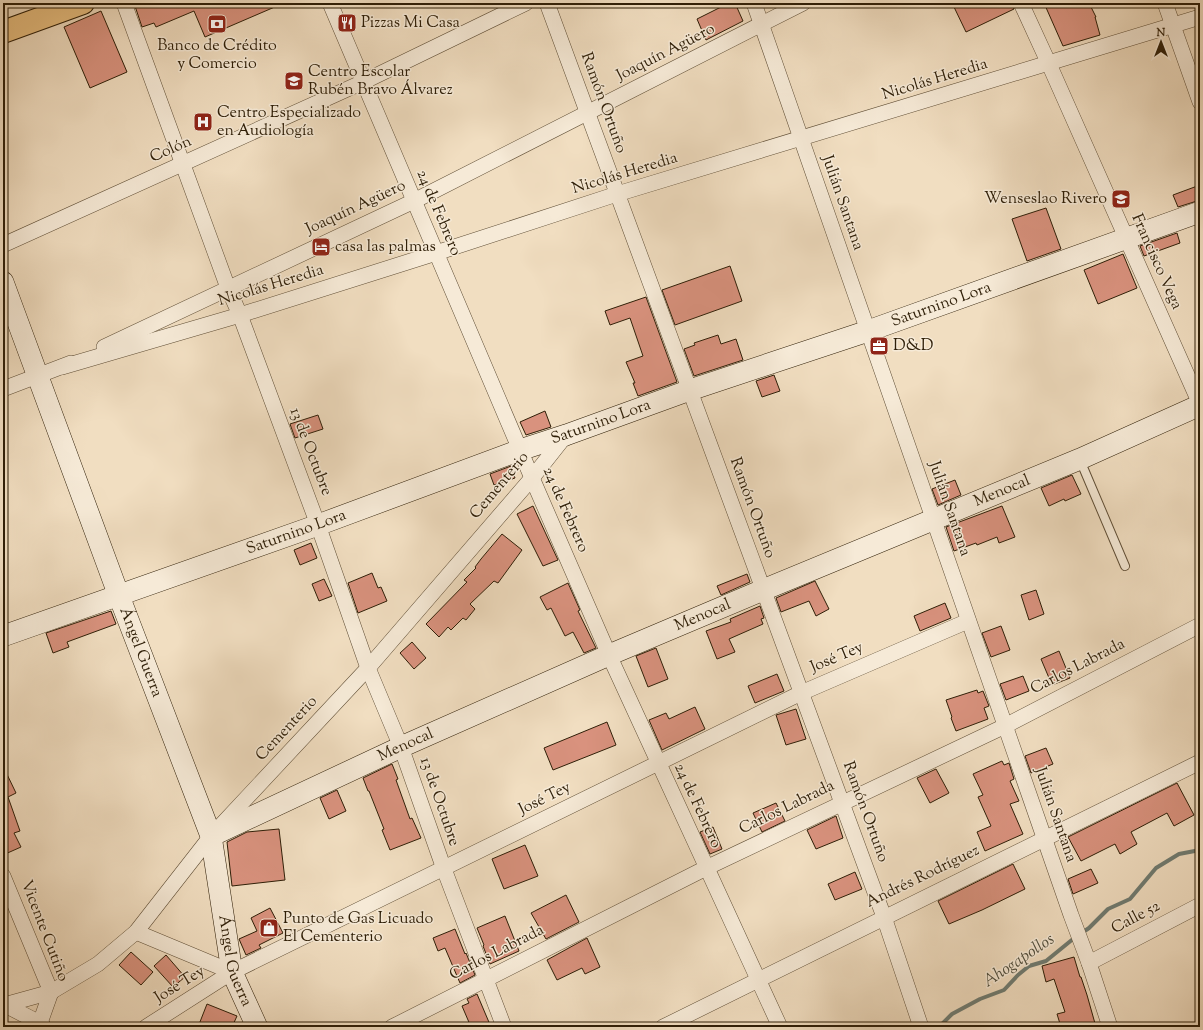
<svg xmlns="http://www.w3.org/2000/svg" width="1203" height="1030" viewBox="0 0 1203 1030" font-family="'Sorts Mill Goudy',serif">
<rect width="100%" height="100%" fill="#f1dec1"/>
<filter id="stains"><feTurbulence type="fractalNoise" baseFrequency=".005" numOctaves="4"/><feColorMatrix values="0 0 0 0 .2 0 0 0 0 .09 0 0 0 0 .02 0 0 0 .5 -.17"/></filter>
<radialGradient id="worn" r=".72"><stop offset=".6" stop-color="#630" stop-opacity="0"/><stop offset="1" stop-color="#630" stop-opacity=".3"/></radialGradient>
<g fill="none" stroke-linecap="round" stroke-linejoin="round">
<path stroke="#707c72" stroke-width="4" d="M939,1027L952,1014L980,999L1004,990L1018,975L1029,966L1046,961L1073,939L1089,928L1108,909L1130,899L1156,868L1179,854L1200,850"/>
</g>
<g fill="#d9927e" stroke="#2e1e07">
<path d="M146,3H284L205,37L194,11L156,27L154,23L142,27L135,6Z"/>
<path d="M729,3H735L743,21L706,40L697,19Z"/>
<path d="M963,3H1012L1014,9L966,32L954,7Z"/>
<path d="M1044,3H1089L1096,17H1095L1100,35L1063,46Z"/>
<path d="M101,11L127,72L90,88L64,27Z"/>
<path d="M1200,185V200L1178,207L1173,195Z"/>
<path d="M1046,208L1061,249L1027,261L1012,219Z"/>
<path d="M1177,233L1180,243L1144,256L1140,246Z"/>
<path d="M1123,254L1137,288L1098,304L1084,270Z"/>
<path d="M730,266L742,301L675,325L662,290Z"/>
<path d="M646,297L677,382L638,396L633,383H635L626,362L643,356L630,318L610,325L605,311Z"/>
<path d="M718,335L721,344L736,339L743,360L694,376L684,349L695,345L694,343Z"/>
<path d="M774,375L780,391L762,397L756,381Z"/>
<path d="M545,411L551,427L526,435L520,422Z"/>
<path d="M318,415L323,429L295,438L290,424Z"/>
<path d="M511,466L515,478L494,485L490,474Z"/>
<path d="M1072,475L1081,494L1065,501L1064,499L1049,506L1041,488Z"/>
<path d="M955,480L961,495L938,505L932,489Z"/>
<path d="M533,506L558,560L543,566L517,514Z"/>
<path d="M1002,506L1015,537L999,543L997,537L977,545L976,543L954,551L946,527Z"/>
<path d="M502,534L522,550L498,583L494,581L470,604L475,609L466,620L463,618L451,630L448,627L439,637L426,624L467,582L464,580L476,568L475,567L481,559Z"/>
<path d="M311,543L317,558L300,565L294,550Z"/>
<path d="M372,573L378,588L381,587L387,601L358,613L348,583Z"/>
<path d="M747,574L750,582L721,595L717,586Z"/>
<path d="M324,579L332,596L319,601L312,584Z"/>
<path d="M815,581L829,609L816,616L809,601L781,612L776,598Z"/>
<path d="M568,583L580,610L578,611L596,648L584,653L573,632L565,636L551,608L547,610L540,597Z"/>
<path d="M1036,590L1044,614L1029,620L1021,595Z"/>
<path d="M945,603L951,618L920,631L914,616Z"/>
<path d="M760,606L764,618L761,619L763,624L729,639L735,652L717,659L706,631L731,622L730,619Z"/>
<path d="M111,611L116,624L67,642L69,647L53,653L46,633Z"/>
<path d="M1001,626L1010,650L991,657L982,633Z"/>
<path d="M412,642L426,658L414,669L400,653Z"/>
<path d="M656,648L668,679L648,687L636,656Z"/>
<path d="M1059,651L1070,678L1052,685L1041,659Z"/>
<path d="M777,674L784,691L755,703L748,686Z"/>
<path d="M1023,676L1029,691L1006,700L1000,684Z"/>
<path d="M977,690L978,693L983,691L989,706L984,708L988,719L956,731L951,718L952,717L946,700Z"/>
<path d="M695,707L705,729L662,750L649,720L666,713L669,719Z"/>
<path d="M796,709L806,739L786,745L776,715Z"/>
<path d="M607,722L616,745L553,770L544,748Z"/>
<path d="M1046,748L1053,764L1031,773L1025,756Z"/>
<path d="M1002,761L1004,765L1009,763L1014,779L1010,781L1019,801L1010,804L1023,834L985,851L977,832L991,826L978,797L983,795L973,774Z"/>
<path d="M392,764L398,779L396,780L410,819L412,818L421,838L390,850L382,830L384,829L369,791H368L363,778Z"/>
<path d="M3,766L16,793L8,797L20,831L14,833L21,847L3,855Z"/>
<path d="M936,769L949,793L930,803L917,778Z"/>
<path d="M1177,783L1194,815L1174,826L1167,813L1131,832L1137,844L1120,854L1115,844L1081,861L1068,837Z"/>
<path d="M337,790L346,811L329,819L320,798Z"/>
<path d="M776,803L785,821L762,832L753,813Z"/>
<path d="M836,816L843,838L816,849L807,830Z"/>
<path d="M713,827L722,849L710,854L700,832Z"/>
<path d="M279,829L285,880L232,886L227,842L247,832Z"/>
<path d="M525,845L538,876L504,889L492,859Z"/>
<path d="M1013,864L1025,889L982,910L949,924L938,901Z"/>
<path d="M1091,869L1098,883L1073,894L1068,879Z"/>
<path d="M855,872L862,889L835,900L828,884Z"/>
<path d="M566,895L579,922L546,939L531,913Z"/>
<path d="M270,908L283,933L259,945L261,948L246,955L239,939L257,931L251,918Z"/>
<path d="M505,916L519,951L490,964L483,946L484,945L477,928Z"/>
<path d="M455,929L465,954L466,953L475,975L460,983L445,948L438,951L433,938Z"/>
<path d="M587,938L600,967L585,974L582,968L557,980L547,960Z"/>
<path d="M131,952L153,972L141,985L119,965Z"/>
<path d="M166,955L185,977L173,987L154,966Z"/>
<path d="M1074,957L1080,977H1081L1087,995L1096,1027H1061L1057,1014L1065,1012L1054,979L1046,982L1042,966Z"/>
<path d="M477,994L491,1027H471L462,1006L469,1003L467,999Z"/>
<path d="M207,1004L237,1016L232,1027H198Z"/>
</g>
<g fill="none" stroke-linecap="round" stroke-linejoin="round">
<g stroke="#5f4e36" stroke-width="10">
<path id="lane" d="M1080,460L1125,566"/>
</g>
<g stroke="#5f4e36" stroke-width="16">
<g id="street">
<path d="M124,3L228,288L240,315L318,525L368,668L401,747L444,869L504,1027"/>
<path d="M330,3L532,478L609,655L780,1027"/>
<path d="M547,3L884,917L921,1027"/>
<path d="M754,3L1071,915L1089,963L1110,1027"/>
<path d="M1021,3L1049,64L1200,404"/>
<path d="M1165,3L1200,102"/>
<path d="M3,245L363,82L526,3"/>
<path d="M104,347L414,201L803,3"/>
<path d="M62,367L240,315L436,253L617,194L1200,17"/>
<path d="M3,389L71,363"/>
<path d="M3,876L51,992L40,1023"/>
<path d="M136,932L232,972"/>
<path d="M1089,963L1200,905"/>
<path d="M3,1004L40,1023L44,1027"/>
<path d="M4,1005L51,992L98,964L136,932L211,836L368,668L532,478L566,435"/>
<path d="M146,1027L232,972L801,693L968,621"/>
<path d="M392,1027L706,868L1005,726L1200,625"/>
<path d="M663,1027L1200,762"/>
</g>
</g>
<g stroke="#2e1e07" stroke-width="22">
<g id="secondary">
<path id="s1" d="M3,282L119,596L211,836L232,972L257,1027"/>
<path id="s2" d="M3,636L318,525L520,450L566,435L690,390L868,331L1200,212"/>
<path id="s3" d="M211,836L401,747L609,655L763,590L1080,459L1200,405"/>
</g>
</g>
<g stroke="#2e1e07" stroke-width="24">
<path id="primary" d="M3,32L83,3"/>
</g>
<use href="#lane" stroke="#f6ead7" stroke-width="8"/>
<use href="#street" stroke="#f6ead7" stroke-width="15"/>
<use href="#secondary" stroke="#f6ead7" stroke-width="21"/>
<use href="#primary" stroke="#e8bf80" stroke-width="22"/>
</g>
<defs>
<g id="restaurant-square" transform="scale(1)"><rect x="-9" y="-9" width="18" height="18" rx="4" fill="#8f2418" stroke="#f6ead7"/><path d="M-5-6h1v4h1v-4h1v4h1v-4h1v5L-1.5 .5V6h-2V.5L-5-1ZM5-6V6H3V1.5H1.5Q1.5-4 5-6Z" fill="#fff"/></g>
<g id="bank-square" transform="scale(1)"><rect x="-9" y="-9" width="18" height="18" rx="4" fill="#8f2418" stroke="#f6ead7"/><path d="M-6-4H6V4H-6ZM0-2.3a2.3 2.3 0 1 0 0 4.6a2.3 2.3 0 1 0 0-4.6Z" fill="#fff"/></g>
<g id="school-square" transform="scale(1)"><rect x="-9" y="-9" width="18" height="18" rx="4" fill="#8f2418" stroke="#f6ead7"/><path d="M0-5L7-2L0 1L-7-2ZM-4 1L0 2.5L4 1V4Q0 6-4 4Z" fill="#fff"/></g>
<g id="hospital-square" transform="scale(1)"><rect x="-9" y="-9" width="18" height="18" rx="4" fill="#8f2418" stroke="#f6ead7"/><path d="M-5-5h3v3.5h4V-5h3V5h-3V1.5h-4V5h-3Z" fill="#fff"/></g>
<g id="hotel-square" transform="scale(1)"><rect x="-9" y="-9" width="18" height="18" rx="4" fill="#8f2418" stroke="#f6ead7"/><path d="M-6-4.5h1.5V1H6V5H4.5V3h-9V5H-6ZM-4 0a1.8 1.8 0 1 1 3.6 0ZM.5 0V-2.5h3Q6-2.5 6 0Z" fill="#fff"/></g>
<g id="office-square" transform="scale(1)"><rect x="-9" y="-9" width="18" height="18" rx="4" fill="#8f2418" stroke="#f6ead7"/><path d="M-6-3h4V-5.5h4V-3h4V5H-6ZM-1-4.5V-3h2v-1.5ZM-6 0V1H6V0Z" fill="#fff"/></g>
<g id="shop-square" transform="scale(1)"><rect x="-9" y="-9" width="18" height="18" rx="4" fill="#8f2418" stroke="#f6ead7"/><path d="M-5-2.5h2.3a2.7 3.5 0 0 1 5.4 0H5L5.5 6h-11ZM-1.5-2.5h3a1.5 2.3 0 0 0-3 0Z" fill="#fff"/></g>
</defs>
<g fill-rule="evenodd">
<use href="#restaurant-square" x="347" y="23"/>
<use href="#bank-square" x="217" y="24"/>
<use href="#school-square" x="294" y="81"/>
<use href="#hospital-square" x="203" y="122"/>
<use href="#school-square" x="1121" y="199"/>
<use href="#hotel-square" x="321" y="247"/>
<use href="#office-square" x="879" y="346"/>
<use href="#shop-square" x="269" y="928"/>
</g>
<g text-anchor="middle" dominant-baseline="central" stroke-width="3" stroke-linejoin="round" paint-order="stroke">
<g font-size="16" fill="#2e1e07" stroke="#f6ead7" text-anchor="start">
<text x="361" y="23">Pizzas Mi Casa</text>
<text x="217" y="46" text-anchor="middle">Banco de Crédito<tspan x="217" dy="18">y Comercio</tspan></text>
<text x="308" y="72">Centro Escolar<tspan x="308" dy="18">Rubén Bravo Álvarez</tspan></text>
<text x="217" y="113">Centro Especializado<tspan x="217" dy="18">en Audiología</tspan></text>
<text x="1107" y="199" text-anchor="end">Wenseslao Rivero</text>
<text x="335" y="247">casa las palmas</text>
<text x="893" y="346">D&amp;D</text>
<text x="283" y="919">Punto de Gas Licuado<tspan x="283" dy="18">El Cementerio</tspan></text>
</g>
<g font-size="16" fill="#2e1e07" stroke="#f6ead7">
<text transform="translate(666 53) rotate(-27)">Joaquín Agüero</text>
<text transform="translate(935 80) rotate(-17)">Nicolás Heredia</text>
<text transform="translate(603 103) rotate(70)">Ramón Ortuño</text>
<text transform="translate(171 150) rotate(-24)">Colón</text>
<text transform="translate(625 174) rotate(-17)">Nicolás Heredia</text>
<text transform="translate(842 203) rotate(71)">Julián Santana</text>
<text transform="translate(356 208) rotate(-25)">Joaquín Agüero</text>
<text transform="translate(438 213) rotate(67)">24 de Febrero</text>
<text transform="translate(1156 262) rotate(66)">Francisco Vega</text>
<text transform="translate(271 286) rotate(-17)">Nicolás Heredia</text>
<text stroke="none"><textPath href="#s2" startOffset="995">Saturnino Lora</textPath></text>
<text stroke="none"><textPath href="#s2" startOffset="635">Saturnino Lora</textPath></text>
<text transform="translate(310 452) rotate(69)">13 de Octubre</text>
<text transform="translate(500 486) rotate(-50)">Cementerio</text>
<text stroke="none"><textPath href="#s3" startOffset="863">Menocal</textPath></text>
<text transform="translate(752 508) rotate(70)">Ramón Ortuño</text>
<text transform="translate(949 509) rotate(71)">Julián Santana</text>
<text transform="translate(565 510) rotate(66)">24 de Febrero</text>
<text stroke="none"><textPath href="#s2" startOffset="311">Saturnino Lora</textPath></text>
<text stroke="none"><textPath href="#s3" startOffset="539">Menocal</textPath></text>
<text stroke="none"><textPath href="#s1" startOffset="395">Ángel Guerra</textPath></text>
<text transform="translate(837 658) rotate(-23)">José Tey</text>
<text transform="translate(1078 667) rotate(-27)">Carlos Labrada</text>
<text transform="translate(287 729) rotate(-47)">Cementerio</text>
<text stroke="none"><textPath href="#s3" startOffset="215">Menocal</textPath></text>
<text transform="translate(545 799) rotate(-26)">José Tey</text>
<text transform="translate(439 802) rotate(71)">13 de Octubre</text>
<text transform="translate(697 806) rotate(65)">24 de Febrero</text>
<text transform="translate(787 808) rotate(-26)">Carlos Labrada</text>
<text transform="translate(865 812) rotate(70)">Ramón Ortuño</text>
<text transform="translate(1055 815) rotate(71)">Julián Santana</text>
<text transform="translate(923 877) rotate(-26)">Andrés Rodríguez</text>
<text transform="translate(1136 918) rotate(-28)">Calle 52</text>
<text transform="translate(44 931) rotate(69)">Vicente Cutiño</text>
<text transform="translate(497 953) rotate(-27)">Carlos Labrada</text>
<text stroke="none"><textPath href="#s1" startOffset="719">Ángel Guerra</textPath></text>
<text transform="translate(180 985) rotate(-32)">José Tey</text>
</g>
<g font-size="17" font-style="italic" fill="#4f4d3c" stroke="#f6ead7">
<text transform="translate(1019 961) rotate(-34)">Ahogapollos</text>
</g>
</g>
<rect width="1203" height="1030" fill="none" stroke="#f1dec1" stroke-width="16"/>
<rect x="4" y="4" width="1195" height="1022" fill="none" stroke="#2e1e07" stroke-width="2"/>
<rect x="8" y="8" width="1187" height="1014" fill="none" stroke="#2e1e07"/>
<g transform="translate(1161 42)" stroke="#f6ead7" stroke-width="3" paint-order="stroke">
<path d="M0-3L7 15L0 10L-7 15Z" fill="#2e1e07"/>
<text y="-6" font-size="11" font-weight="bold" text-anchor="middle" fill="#2e1e07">N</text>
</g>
<rect width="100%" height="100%" filter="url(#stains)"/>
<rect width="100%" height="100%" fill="url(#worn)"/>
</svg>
